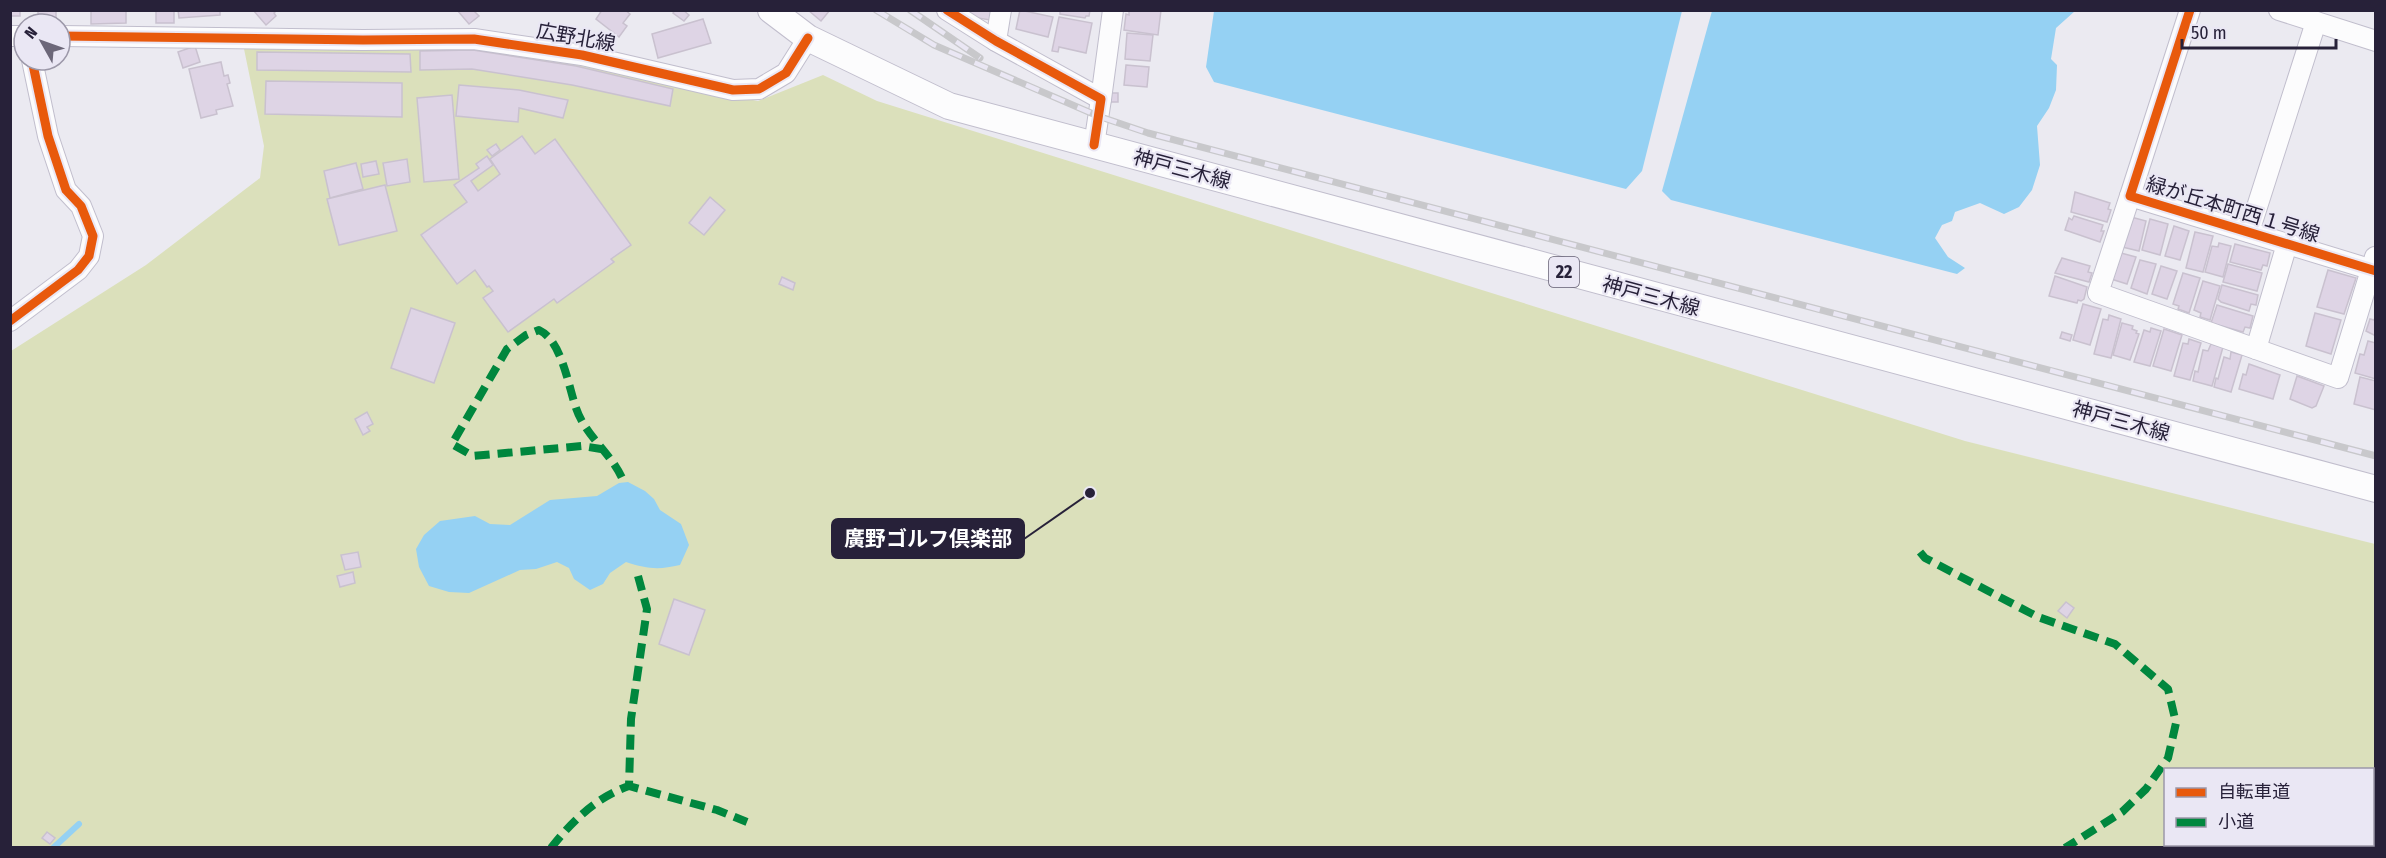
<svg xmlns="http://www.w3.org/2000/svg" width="2386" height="858" viewBox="0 0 2386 858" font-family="'Fira Sans Condensed','Noto Sans JP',sans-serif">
<rect width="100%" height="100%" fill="#ebeaf1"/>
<path fill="#dbe0bb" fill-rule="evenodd" d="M243,44L481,46L758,101L823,75L877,101L1965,441L2375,544V847L11,848V351L146,265L260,178L264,146ZM2166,770H2372V844H2166Z"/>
<g fill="#95d1f3">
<path d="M1214,11V10L1682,11L1642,171L1626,189L1214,82L1206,67Z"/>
<path d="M1712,11H2075L2056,28L2051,59L2057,65L2056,90L2049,108L2037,126L2040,165L2032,190L2019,207L2004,214L1980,203L1955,212L1952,221L1942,225L1935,238L1948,257L1965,268L1957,274L1671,200L1662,191Z"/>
<path d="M628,482L645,491L654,499L660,510L681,524L689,545L680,565C659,570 647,569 626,562L610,573L603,584L590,590L574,579L569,568L557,562L536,569L520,570L469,593L449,592L429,586L419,567L416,549L424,535L440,521L475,516L490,524L510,525L550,500L597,496L619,483Z"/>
</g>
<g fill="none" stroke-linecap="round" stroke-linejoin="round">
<path stroke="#95d1f3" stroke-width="6" d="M53,848L79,824"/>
</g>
<g fill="#ded4e5" stroke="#c9c1cf" stroke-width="1.5">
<rect x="10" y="10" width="10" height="6"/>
<path d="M38,10H56V23L38,22Z"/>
<path d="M91,10H126V23L91,24Z"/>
<rect x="156" y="10" width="18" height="13"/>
<path d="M178,10H220V15L179,18Z"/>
<path d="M253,10H277L274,13L276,16L266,25Z"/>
<path d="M457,10H477L475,12L479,16L469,24Z"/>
<path d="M602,10H625L630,14L623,23L627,26L619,37L596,19Z"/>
<path d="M675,10H683L689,15L684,21L673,13Z"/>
<path d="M808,10H830L821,21Z"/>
<path d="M967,10H991L990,20L966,16Z"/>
<path d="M1020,10L1053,17L1048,37L1016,29Z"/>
<path d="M1060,10H1090L1089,16H1086L1085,18L1060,14Z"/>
<path d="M1129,10H1161L1158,35L1124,30L1126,14L1129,15Z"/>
<path d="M1059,17L1092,23L1086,53L1059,47L1058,52L1052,51Z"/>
<path d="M703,19L711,43L658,58L652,34Z"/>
<path d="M1127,33L1153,35L1150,61L1125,59Z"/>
<path d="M195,46L200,62L183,68L178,52Z"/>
<path d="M473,50L576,66L673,89L670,106L572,85L472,69L420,70V51Z"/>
<path d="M257,52L410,54L411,72L257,70Z"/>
<path d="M221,62L224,76L228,75L230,83L227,84L233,106L216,110L217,114L201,118L189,69Z"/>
<path d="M1126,65L1149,67L1147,87L1124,85Z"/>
<path d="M266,81L402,83V117L265,114Z"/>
<path d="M459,85L519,90L568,100L563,118L519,108L518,122L456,116Z"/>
<rect x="1111" y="93" width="7" height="9"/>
<path d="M452,95L459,179L424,182L417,98Z"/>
<path d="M522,136L535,154L555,139L631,245L611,259L614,262L557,303L554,299L508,332L483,298L493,291L489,286L487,287L475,270L457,284L421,235L467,202L454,185L479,168L476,164L487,156L493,165L471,181L478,191L500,174L490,159Z"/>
<path d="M496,144L500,150L492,156L487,150Z"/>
<path d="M407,159L410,182L387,186L383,163Z"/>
<path d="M376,161L379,174L363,177L361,164Z"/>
<path d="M356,163L363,189L330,198L324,171Z"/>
<path d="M385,185L397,231L339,245L327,199Z"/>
<path d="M2075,192L2110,203L2108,209L2111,210L2107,222L2071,212Z"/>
<path d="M710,197L725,210L704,235L689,223Z"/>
<path d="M2074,216L2103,225L2101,231H2104L2100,242L2065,230L2069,218L2072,220Z"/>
<path d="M2131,217L2146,221L2139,251L2122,247Z"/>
<path d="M2150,219L2168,224L2160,255L2142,250Z"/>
<path d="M2174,226L2189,231L2180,260L2165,256Z"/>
<path d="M2195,232L2213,236L2203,272L2186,268Z"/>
<path d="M2219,243L2231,246L2223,277L2205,272L2212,246L2218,247Z"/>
<path d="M2235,244L2270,253L2267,266L2263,265L2261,270L2230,262Z"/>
<path d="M2121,253L2136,257L2127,284L2111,279Z"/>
<path d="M2062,258L2090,266L2088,272L2092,273L2089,282L2055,273Z"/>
<path d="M2140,260L2156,264L2147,294L2131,288Z"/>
<path d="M2228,264L2262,273L2257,291L2223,282Z"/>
<path d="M2161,266L2177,271L2167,299L2152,294Z"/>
<path d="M2328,270L2356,278L2344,314L2317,307Z"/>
<path d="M2183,273L2200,278L2189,313L2178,309L2179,306L2173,304Z"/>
<path d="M2055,276L2087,287L2084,299L2081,301L2078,300L2077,303L2049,296Z"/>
<path d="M782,277L795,283L793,290L779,284Z"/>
<path d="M2203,281L2220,286L2210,320L2200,317L2201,313L2194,310Z"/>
<path d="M2222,285L2258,295L2256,305L2251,304L2249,311L2221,302L2218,299Z"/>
<path d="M2083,304L2101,309L2090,345L2073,340Z"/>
<path d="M2217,305L2253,316L2250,328L2245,327L2243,332L2211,323Z"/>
<path d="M411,308L455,323L434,383L391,368Z"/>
<path d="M2315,313L2341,320L2331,354L2306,346Z"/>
<path d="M2109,315L2121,319L2111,358L2094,354L2103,319L2108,320Z"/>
<path d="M2376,315V336L2366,331L2370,319L2374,320Z"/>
<path d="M2122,323L2133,326L2132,329L2137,331L2136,333L2139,334L2130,360L2113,355Z"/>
<path d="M2151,328L2161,331L2150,366L2134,362L2144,330L2150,332Z"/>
<path d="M2164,329L2182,335L2171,371L2153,366Z"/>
<path d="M2062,332L2072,335L2070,341L2060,338Z"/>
<path d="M2189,339L2201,343L2190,380L2174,376L2183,343L2188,344Z"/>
<path d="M2368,341L2376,343V379L2355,373L2360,354L2364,355Z"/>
<path d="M2211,344L2223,347L2212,386L2193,381L2195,371L2198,372L2203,350L2208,351Z"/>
<path d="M2231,352L2242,355L2231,392L2214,387L2216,378L2218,379L2224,357L2230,359Z"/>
<path d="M2249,364L2280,375L2273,399L2239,389L2243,374L2246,375Z"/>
<path d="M2297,376L2324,386L2316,406L2312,408L2290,399Z"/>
<path d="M2360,377L2376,381V410L2354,404Z"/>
<path d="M367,412L373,424L367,427L370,431L363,435L355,419Z"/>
<path d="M358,552L361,567L345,570L341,555Z"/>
<path d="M353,572L355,583L340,587L337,576Z"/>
<path d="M674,599L705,610L689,655L659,644Z"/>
<path d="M2066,602L2074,608L2067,618L2058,611Z"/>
<path d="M47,832L55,838L50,844L42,838Z"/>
</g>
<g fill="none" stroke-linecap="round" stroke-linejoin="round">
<g stroke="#c1becd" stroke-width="22">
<g id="minor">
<path d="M947,10L996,41L1101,99L1094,145"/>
<path d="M2190,10L2130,196L2376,271"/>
<path d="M2279,10L2376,41"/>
<path d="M10,36H24"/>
<path d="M60,36L363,40L474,39L582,55L733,90L759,89L786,73L808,38"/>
<path d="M996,41L1001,10"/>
<path d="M1101,99L1113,10"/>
<path d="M2130,196L2098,293L2256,349"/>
<path d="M2249,232L2316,22"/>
<path d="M2287,244L2256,349L2338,378L2375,257"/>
<path d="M10,321L78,270L89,256L93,236L81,206L66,190L48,136L32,60"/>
</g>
</g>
<g stroke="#c1becd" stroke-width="28">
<path id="major" d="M771,10L808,38L949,106L2376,489"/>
</g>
<use href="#minor" stroke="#fcfcfd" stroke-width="20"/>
<use href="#major" stroke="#fcfcfd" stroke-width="26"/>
<g stroke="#c8c8cb" stroke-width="7">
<g id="rail">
<path d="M876,10L934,45L1098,116L1148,133L2376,456"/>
<path d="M910,10L980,58"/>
</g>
</g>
<use href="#rail" stroke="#eae7f4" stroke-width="4.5" stroke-dasharray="14" stroke-linecap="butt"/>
<g stroke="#00873e" stroke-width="8" stroke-dasharray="15 8" stroke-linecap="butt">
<path d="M604,449H601L582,446L473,456L452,444L507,349L526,335L539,330C562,341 568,385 576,408C585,435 610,452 622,478"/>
<path d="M1920,552L1925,558L2038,617L2115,644L2168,689L2176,723L2168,758L2146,789L2122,812L2065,848"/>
<path d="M638,576L647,609L631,719L629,786L717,810L747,822"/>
<path d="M551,848C572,821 597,797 629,786"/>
</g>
<g stroke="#eae7f4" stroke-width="13">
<g id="cycleway">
<path d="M947,10L996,41L1101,99L1094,145"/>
<path d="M2190,10L2130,196L2376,271"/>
<path d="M60,36L363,40L474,39L582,55L733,90L759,89L786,73L808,38"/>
<path d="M10,321L78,270L89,256L93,236L81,206L66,190L48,136L32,60"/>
</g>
</g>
<use href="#cycleway" stroke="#e8590c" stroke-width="9"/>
</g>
<g text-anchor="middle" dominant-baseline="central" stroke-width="4.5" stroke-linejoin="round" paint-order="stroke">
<rect fill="#eae7f4" stroke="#625c71" stroke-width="1.5" x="1549" y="257" width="30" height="30" rx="4.5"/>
<g font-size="18" font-weight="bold" fill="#272139">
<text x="1564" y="272">22</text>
</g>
<g font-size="20" fill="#272139" stroke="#eae7f4">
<text transform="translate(576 37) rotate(10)">広野北線</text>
<text transform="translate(1182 169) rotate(15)">神戸三木線</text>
<text transform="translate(2233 209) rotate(17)">緑が丘本町西１号線</text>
<text transform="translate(1651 296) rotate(15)">神戸三木線</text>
<text transform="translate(2121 421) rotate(15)">神戸三木線</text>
</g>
</g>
<path fill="none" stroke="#272139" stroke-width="2" d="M1090 493L1024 539"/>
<circle fill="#272139" stroke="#eae7f4" stroke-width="2" cx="1090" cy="493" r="6"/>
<rect fill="#272139" stroke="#272139" stroke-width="2" x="832" y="519" width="192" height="39" rx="6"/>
<g font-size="21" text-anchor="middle" font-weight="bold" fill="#fff">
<text x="928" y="546">廣野ゴルフ倶楽部</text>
</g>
<rect width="2386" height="858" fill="none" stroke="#272139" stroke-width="24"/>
<rect x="2164" y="768" width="210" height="78" fill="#eae7f4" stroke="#9c98a9" stroke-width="1.5"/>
<rect x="2176" y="788" width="30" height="9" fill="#e8590c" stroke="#9c98a9" stroke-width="1.5"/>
<text x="2218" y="798" font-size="18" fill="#272139">自転車道</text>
<rect x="2176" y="818" width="30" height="9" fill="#00873e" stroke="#9c98a9" stroke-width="1.5"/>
<text x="2218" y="828" font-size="18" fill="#272139">小道</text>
<g transform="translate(42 42) rotate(310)"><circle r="28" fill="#eae7f4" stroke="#9c98a9" stroke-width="1.5"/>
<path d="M0-4.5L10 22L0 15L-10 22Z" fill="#6c6779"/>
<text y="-9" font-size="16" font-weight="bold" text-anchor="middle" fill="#272139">N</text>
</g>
<path d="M2182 39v9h154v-9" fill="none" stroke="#272139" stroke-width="3"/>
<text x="2191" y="39" font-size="18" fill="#272139" stroke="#eae7f4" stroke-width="4.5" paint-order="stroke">50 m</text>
</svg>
